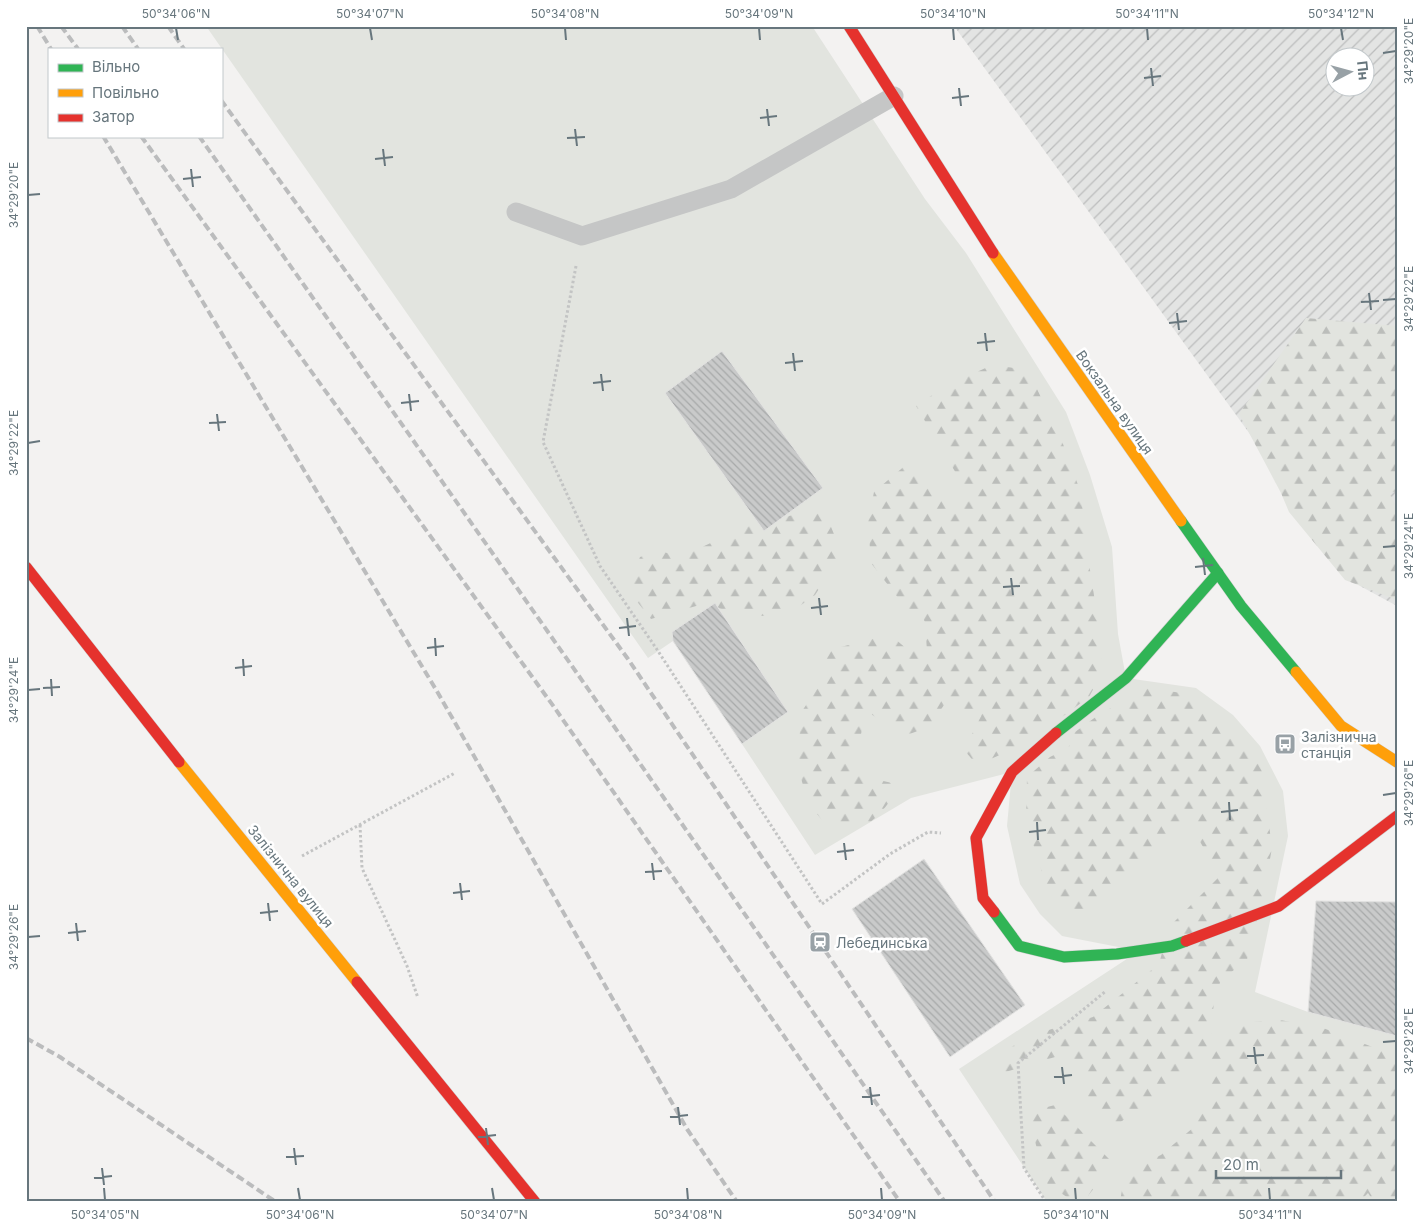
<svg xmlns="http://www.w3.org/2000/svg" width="1423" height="1228" viewBox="0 0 1423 1228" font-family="Inter,sans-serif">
<defs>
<pattern id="industrial-furrows" width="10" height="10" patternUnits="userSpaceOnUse" patternTransform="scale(1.25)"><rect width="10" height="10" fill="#e3e4e3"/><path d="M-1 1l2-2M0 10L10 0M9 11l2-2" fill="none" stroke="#bcbdbd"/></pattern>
<pattern id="forest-firs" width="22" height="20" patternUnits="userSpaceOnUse" patternTransform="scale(1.25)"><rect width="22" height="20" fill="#e2e4df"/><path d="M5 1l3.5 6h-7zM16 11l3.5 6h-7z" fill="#bbbdba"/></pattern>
<pattern id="building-back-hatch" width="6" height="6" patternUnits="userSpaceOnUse" patternTransform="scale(1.25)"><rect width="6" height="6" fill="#c9caca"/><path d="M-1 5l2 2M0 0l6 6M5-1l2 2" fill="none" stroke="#a7a9a9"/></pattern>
</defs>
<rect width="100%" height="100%" fill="#f3f2f1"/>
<path fill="url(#industrial-furrows)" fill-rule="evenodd" d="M954,26H1397V606L1360,586ZM1336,58H1366V88H1336Z"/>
<path fill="#e2e4df" d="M206,26H812L925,199L966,253L1066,412L1090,475L1112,547L1118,634L1126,678L1196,688L1233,715L1260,746L1283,791L1288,836L1255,992L1308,1012L1397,1036V1202H1047L959,1069L1139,951L1062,936L1040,914L1020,884L1007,826L1012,772L911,798L815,855L742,744L788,712L716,604L673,641L648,658Z"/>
<g fill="url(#forest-firs)">
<path d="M1306,318L1397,326V491L1390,493L1397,509V600L1345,580L1289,512L1281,493L1239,414Z"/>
<path d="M992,365L1028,370L1063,444L1081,493L1087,551L1102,646L1101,675L1089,697L1027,743L977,765L964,750L981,716L944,705L929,727L901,737L866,710L860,739L846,764L861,776L901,785C895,795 880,816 870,822C861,826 836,826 826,825L808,803L799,771L800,714L819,686L829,650L880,637L894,638L908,650L927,651L925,622L921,615L909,612L871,563L868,522L874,492L907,464L938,489L953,507L972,500L916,406C939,389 966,377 992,365Z"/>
<path d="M813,510L825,512L842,554L815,595L783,618L737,613L703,604L651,619L627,589L640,557L659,550L675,556L687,554L745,527Z"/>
<path d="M1142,687L1188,694L1206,708L1261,764L1272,848L1263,897L1247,960L1221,980L1214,1000L1210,1051L1241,1023L1280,1020L1323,1028L1383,1051L1397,1054V1202H1374L1368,1193L1359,1202H1120L1124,1177L1137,1166L1161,1155L1194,1127L1207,1103L1210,1053L1168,1087L1118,1124L1092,1112L1082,1072L1065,1052L1055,1057L1002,1073L1010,1048L1028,1036L1093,1017L1159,964L1169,927L1223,873L1207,854L1198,838L1195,816C1173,832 1158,851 1138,870C1120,888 1098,903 1075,915L1049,894L1026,822L1027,777L1050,757L1068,748L1075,732L1104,711L1122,704Z"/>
<path d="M1055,1105L1109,1159L1095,1187L1083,1202H1074L1045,1182L1028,1112Z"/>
</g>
<g fill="url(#building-back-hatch)" stroke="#e2e2e1">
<path d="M722,351L823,488L764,531L665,393Z"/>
<path d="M715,603L788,712L742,744L673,641L672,632Z"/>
<path d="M924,859L1025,1005L950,1057L852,909Z"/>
<path d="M1316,901L1397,902V1036L1308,1012Z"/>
</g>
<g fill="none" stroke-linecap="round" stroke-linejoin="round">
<g stroke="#cfcfcf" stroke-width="12">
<g id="fast">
<path d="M1181,521L1241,606L1296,672"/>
<path d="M1056,733L1126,678L1218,573"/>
<path d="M994,912L1019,946L1064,957L1117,954L1172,946L1186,941"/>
</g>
</g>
<g stroke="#cfcfcf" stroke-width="12">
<g id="slow">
<path d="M993,253L1181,521"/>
<path d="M1296,672L1341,726L1397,762"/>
<path d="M179,762L357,982"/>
</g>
</g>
<g stroke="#cfcfcf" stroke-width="12">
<g id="jam">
<path d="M849,26L993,253"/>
<path d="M26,567L179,762"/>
<path d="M994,912L983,898L976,838L1012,772L1056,733"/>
<path d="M1186,941L1279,906L1397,816"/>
<path d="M357,982L535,1202"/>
</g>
</g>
<g stroke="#c3c4c4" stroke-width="3" stroke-dasharray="2.5 2.5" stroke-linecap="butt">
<path d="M576,266L543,442L600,566L658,651L822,904L890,854L928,832L941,833"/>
<path d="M360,825L362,868L407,966L418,998"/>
<path d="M302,856L455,773"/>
<path d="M1046,1202L1024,1168L1018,1063L1106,991"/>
</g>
<path stroke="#c5c6c6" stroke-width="19" d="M516,212L582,236L731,189L894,96"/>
<use href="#fast" stroke="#30b455" stroke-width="11"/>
<use href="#slow" stroke="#ff9f0a" stroke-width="11"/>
<use href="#jam" stroke="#e5322d" stroke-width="11"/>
<g stroke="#bbbcbd" stroke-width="4" stroke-dasharray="8 4" stroke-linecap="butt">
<path d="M37,26L51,49"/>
<path d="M61,26L78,49"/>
<path d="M122,26L138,49"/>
<path d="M168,26L184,49"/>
<path d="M221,100L628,659L995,1202"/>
<path d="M103,136L438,693L687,1129L737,1202"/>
<path d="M141,136L554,707L900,1202"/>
<path d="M199,136L586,686L945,1202"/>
<path d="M26,1038L60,1057L276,1202"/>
</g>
</g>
<path fill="none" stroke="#67767d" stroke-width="2" d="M176,28L178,40M370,28L372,40M565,28L566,40M759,28L760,40M953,28L954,40M1147,28L1148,40M1341,28L1343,40M1383,53L1396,51M1151,68L1153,86M1144,78L1161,76M959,88L961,106M952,98L969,96M767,109L769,126M760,118L777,116M575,129L577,146M567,138L585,137M383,149L385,166M375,159L393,157M191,169L193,187M183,179L201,177M28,195L40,194M1369,293L1371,310M1383,300L1396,299M1361,302L1379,301M1177,313L1179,330M1169,323L1187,321M985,333L987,351M977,343L995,341M793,353L795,371M785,363L803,361M601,374L603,391M593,383L611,381M409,394L411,411M401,403L419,401M217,414L219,431M209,423L226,422M28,443L40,441M1383,547L1396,546M1203,558L1205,575M1195,567L1213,565M1011,578L1013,595M1003,587L1020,586M819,598L821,615M811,608L828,606M627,618L629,636M619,628L636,626M435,638L436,656M427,648L444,646M243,659L244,676M235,668L252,666M51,679L52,696M43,688L60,687M28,690L40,689M1383,795L1396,793M1229,802L1230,820M1221,812L1238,810M1037,822L1038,840M1029,832L1046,830M844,843L846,860M837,852L854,850M652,863L654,880M645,872L662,871M460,883L462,900M453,893L470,891M268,903L270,921M260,913L278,911M76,923L78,941M68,933L86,931M28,937L40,936M1383,1042L1396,1041M1254,1047L1256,1064M1247,1056L1264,1055M1062,1067L1064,1084M1054,1077L1072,1075M870,1087L872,1105M862,1097L880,1095M678,1107L680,1125M670,1117L688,1115M486,1128L488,1145M478,1137L496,1135M294,1148L296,1165M286,1157L304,1156M102,1168L104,1185M94,1178L112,1176M104,1188L105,1200M298,1188L300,1200M492,1188L494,1200M687,1188L688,1200M881,1188L882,1200M1075,1188L1076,1200M1269,1188L1270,1200"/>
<defs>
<g id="bus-square" transform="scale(1.125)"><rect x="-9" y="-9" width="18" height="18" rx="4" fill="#98a1a6" stroke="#fff"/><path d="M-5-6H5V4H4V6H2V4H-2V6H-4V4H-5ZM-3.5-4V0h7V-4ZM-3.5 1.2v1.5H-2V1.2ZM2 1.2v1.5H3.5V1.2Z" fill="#fff"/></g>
<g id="station-square" transform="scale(1.125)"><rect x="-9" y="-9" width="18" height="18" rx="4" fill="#98a1a6" stroke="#fff"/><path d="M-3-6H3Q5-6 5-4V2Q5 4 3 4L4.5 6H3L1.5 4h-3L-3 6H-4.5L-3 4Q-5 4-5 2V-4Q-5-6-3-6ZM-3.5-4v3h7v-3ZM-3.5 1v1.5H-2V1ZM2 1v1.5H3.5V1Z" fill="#fff"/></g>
</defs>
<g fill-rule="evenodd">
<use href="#bus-square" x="1285" y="744"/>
<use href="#station-square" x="820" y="942"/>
</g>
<g text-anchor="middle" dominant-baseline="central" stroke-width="5" stroke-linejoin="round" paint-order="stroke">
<g font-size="14" fill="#67767d" stroke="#fff">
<text transform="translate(1115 402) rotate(55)">Вокзальна вулиця</text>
<text transform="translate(291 876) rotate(51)">Залізнична вулиця</text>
</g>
<g font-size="14" fill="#67767d" stroke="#fff" text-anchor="start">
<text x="1301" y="736">Залізнична<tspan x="1301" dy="16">станція</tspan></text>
<text x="836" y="942">Лебединська</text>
</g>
</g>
<rect width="1423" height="1228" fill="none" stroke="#ffffff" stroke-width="55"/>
<rect x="48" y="48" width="175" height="90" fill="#ffffff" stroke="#c2c8cb"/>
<rect x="58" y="64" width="25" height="8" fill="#30b455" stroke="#c2c8cb"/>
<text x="92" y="72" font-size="15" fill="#67767d">Вільно</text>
<rect x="58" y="89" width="25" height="8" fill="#ff9f0a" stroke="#c2c8cb"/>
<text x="92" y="98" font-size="15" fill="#67767d">Повільно</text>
<rect x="58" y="114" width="25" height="8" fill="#e5322d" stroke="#c2c8cb"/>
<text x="92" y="122" font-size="15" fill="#67767d">Затор</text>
<g transform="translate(1350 72) rotate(84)"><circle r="24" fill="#ffffff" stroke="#c2c8cb"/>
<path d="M0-4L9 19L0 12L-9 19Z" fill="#98a1a6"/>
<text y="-8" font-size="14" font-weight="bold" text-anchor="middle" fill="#67767d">Пн</text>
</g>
<path d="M1216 1170v8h125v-8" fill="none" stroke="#67767d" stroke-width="2.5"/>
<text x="1223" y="1170" font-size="15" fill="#67767d" stroke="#ffffff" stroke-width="4" paint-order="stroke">20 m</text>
<rect x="28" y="28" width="1368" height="1172" fill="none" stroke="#67767d" stroke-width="2"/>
<g font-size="12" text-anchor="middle" fill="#67767d">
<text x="176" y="18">50°34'06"N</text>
<text x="370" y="18">50°34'07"N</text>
<text x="565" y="18">50°34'08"N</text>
<text x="759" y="18">50°34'09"N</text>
<text x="953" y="18">50°34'10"N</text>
<text x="1147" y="18">50°34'11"N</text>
<text x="1341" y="18">50°34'12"N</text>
<text transform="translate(1409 51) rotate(-90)" y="4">34°29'20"E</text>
<text transform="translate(14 195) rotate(-90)" y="4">34°29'20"E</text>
<text transform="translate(1409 299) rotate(-90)" y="4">34°29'22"E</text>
<text transform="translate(14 443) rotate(-90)" y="4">34°29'22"E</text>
<text transform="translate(1409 546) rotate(-90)" y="4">34°29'24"E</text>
<text transform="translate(14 690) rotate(-90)" y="4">34°29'24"E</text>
<text transform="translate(1409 793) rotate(-90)" y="4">34°29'26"E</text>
<text transform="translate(14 937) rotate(-90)" y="4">34°29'26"E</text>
<text transform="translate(1409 1041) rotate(-90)" y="4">34°29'28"E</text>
<text x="105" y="1219">50°34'05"N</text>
<text x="300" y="1219">50°34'06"N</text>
<text x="494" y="1219">50°34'07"N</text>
<text x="688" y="1219">50°34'08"N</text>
<text x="882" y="1219">50°34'09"N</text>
<text x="1076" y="1219">50°34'10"N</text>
<text x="1270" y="1219">50°34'11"N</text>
</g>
</svg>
